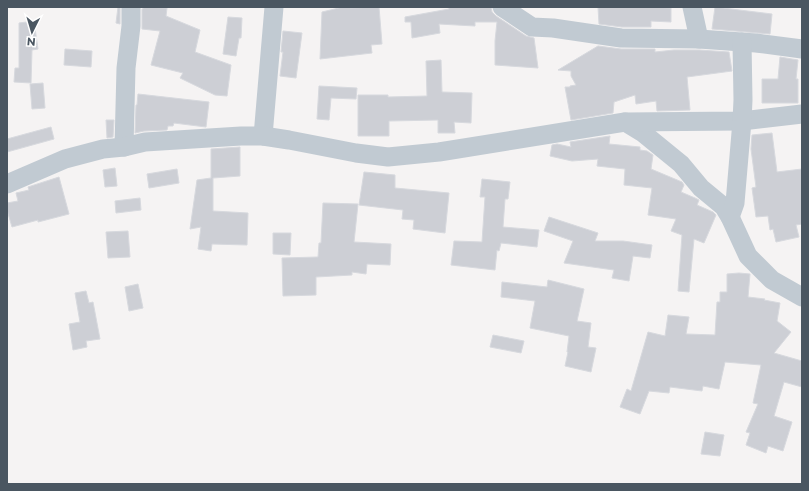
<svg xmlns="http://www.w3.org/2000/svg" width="809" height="491" viewBox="0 0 809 491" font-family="Montserrat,sans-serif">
<rect width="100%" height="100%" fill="#f5f3f3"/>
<g fill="#cdcfd5" stroke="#d7d9de">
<path d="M118,7H120V24L116,23Z"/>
<path d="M143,7L167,8L166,16L200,30L195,52L231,65L227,96L215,95L180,78L183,73L151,65L160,31L142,29V9H143Z"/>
<path d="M343,7H350V8L379,7L382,44L371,45L372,53L320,59L322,12Z"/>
<path d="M449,7H491L492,12L496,16L526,36L534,38L538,68L495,65V41L497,22H475V26L439,24L440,33L412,38L411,22H405V17L449,9Z"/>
<path d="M598,7H653L671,8V22L651,21V27H622L599,24Z"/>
<path d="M715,7L772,14L770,34L712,29Z"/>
<path d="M228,17L242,18L241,38H239L236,56L223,54Z"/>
<path d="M34,21L38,49L32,50L31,83L14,82L15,68H19V23Z"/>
<path d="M283,31L302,33L296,78L280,76L283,52H281Z"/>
<path d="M598,46L621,49H655V52L674,50H699L729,52L732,71L687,77L690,110L657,111L656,101L636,104L635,95L614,102L613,113L571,120L565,87H570V86L576,85L571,76V71L558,70Z"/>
<path d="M65,49L92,51L91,67L64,65Z"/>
<path d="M780,57L798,60L796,79H798V103H762V79H778Z"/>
<path d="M441,60L442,92L472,93L471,123L454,122L455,133H438V120L389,121V136H358V95H388V97L427,96L426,61Z"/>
<path d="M43,83L45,108L32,109L30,84Z"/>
<path d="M319,86L357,88L356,99L331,98L329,120L317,119Z"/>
<path d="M138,94L209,102L206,127L174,123L173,126H168L167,130L144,131L135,133L136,105H137Z"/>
<path d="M106,120H114L113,137L107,138Z"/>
<path d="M51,127L54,139L7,152V139Z"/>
<path d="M772,133L777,172L802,169V224L796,225L799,237L776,242L773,229L770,230L768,216L756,217L752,188L756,187L751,149L752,135Z"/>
<path d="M610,136L609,144L640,147V150L647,151L653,155L651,169L682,182L684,185L681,192L695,198L699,200L697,205L713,212L716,215L704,243L694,239L689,292L678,291L682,235L671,231L676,219L648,215L652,188L624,185L625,169L597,166L598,159L572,161L550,156L552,145L557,144L571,147L570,142Z"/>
<path d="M240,147V176L213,178V211L248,213L247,245L212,244L211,251L198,249L201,227L190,229L197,180L211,178V149Z"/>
<path d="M115,168L117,186L105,187L103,170Z"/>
<path d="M177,169L179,183L149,188L147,174Z"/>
<path d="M364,172L395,175V188L449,193L445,233L413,229L414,220L402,219L403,210L359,205Z"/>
<path d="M59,177L69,214L38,222V220L12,227L7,210V203L18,201L16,193L29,190L28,187L31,186Z"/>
<path d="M482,179L510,182L508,199H505L503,227L539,230L537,247L501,243L499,251L497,250L495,270L451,265L454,241L482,242L485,197H480Z"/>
<path d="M140,198L141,210L116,213L115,201Z"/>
<path d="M323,203L358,204L354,242L391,244L390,265L367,264L366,274L352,272V275L316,277V295L283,296L282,258L318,257L319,243H321Z"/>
<path d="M549,217L598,233L595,241H623L652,245L650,258L633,256L629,281L612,278L614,270L564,263L573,241L544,231Z"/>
<path d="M128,231L130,257L108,258L106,232Z"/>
<path d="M273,233H291L290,255L273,254Z"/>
<path d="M739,273L750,274L748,297L765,299L764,300L780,303L777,321L791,332L774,353L802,361V387L784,382L774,416L792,422L783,451L768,446L766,453L746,445L750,433L746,432L758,404L753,403L761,365L725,362L719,389L703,386L702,391L670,387L669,393L649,391L640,414L620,407L627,389L631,391L648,332L665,336L668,315L689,317L686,334L715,335L717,302H720V292H727V274Z"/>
<path d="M548,280L584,289L577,321L591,323L588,347L596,348L591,372L565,366L568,352H567L569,336L530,328L535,301L501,297L502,282L547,287Z"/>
<path d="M138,284L143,308L129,311L125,287Z"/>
<path d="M86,291L89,303L93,302L100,339L86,341L87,347L73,350L69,324L80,322L75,293Z"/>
<path d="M493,335L524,341L521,353L490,347Z"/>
<path d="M705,432L724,435L720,456L701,454Z"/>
</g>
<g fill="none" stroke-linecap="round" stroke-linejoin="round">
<g stroke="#c1cad2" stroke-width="19">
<path d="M502,7L532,27L553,28L621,38L699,39L756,43L802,49"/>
<path d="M692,7L699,39"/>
<path d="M625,122L643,133L681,164L701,188L724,207L730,217L748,256L772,280L802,297"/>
<path d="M263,136L274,7"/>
<path d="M124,147L126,68L131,26V7"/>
<path d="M7,184L65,159L103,149L124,147L145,142L241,136H263L289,140L356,153L388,157L439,152L625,122L742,121L802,114"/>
<path d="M730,217L735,203L742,121L743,100L742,42"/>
</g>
</g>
<rect width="809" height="491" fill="none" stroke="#4a5661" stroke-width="16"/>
<g transform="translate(32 32) rotate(185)" stroke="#ffffff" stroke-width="3" paint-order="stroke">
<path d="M0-3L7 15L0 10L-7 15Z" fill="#4a5661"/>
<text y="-6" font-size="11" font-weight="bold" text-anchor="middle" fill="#4a5661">N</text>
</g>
</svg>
